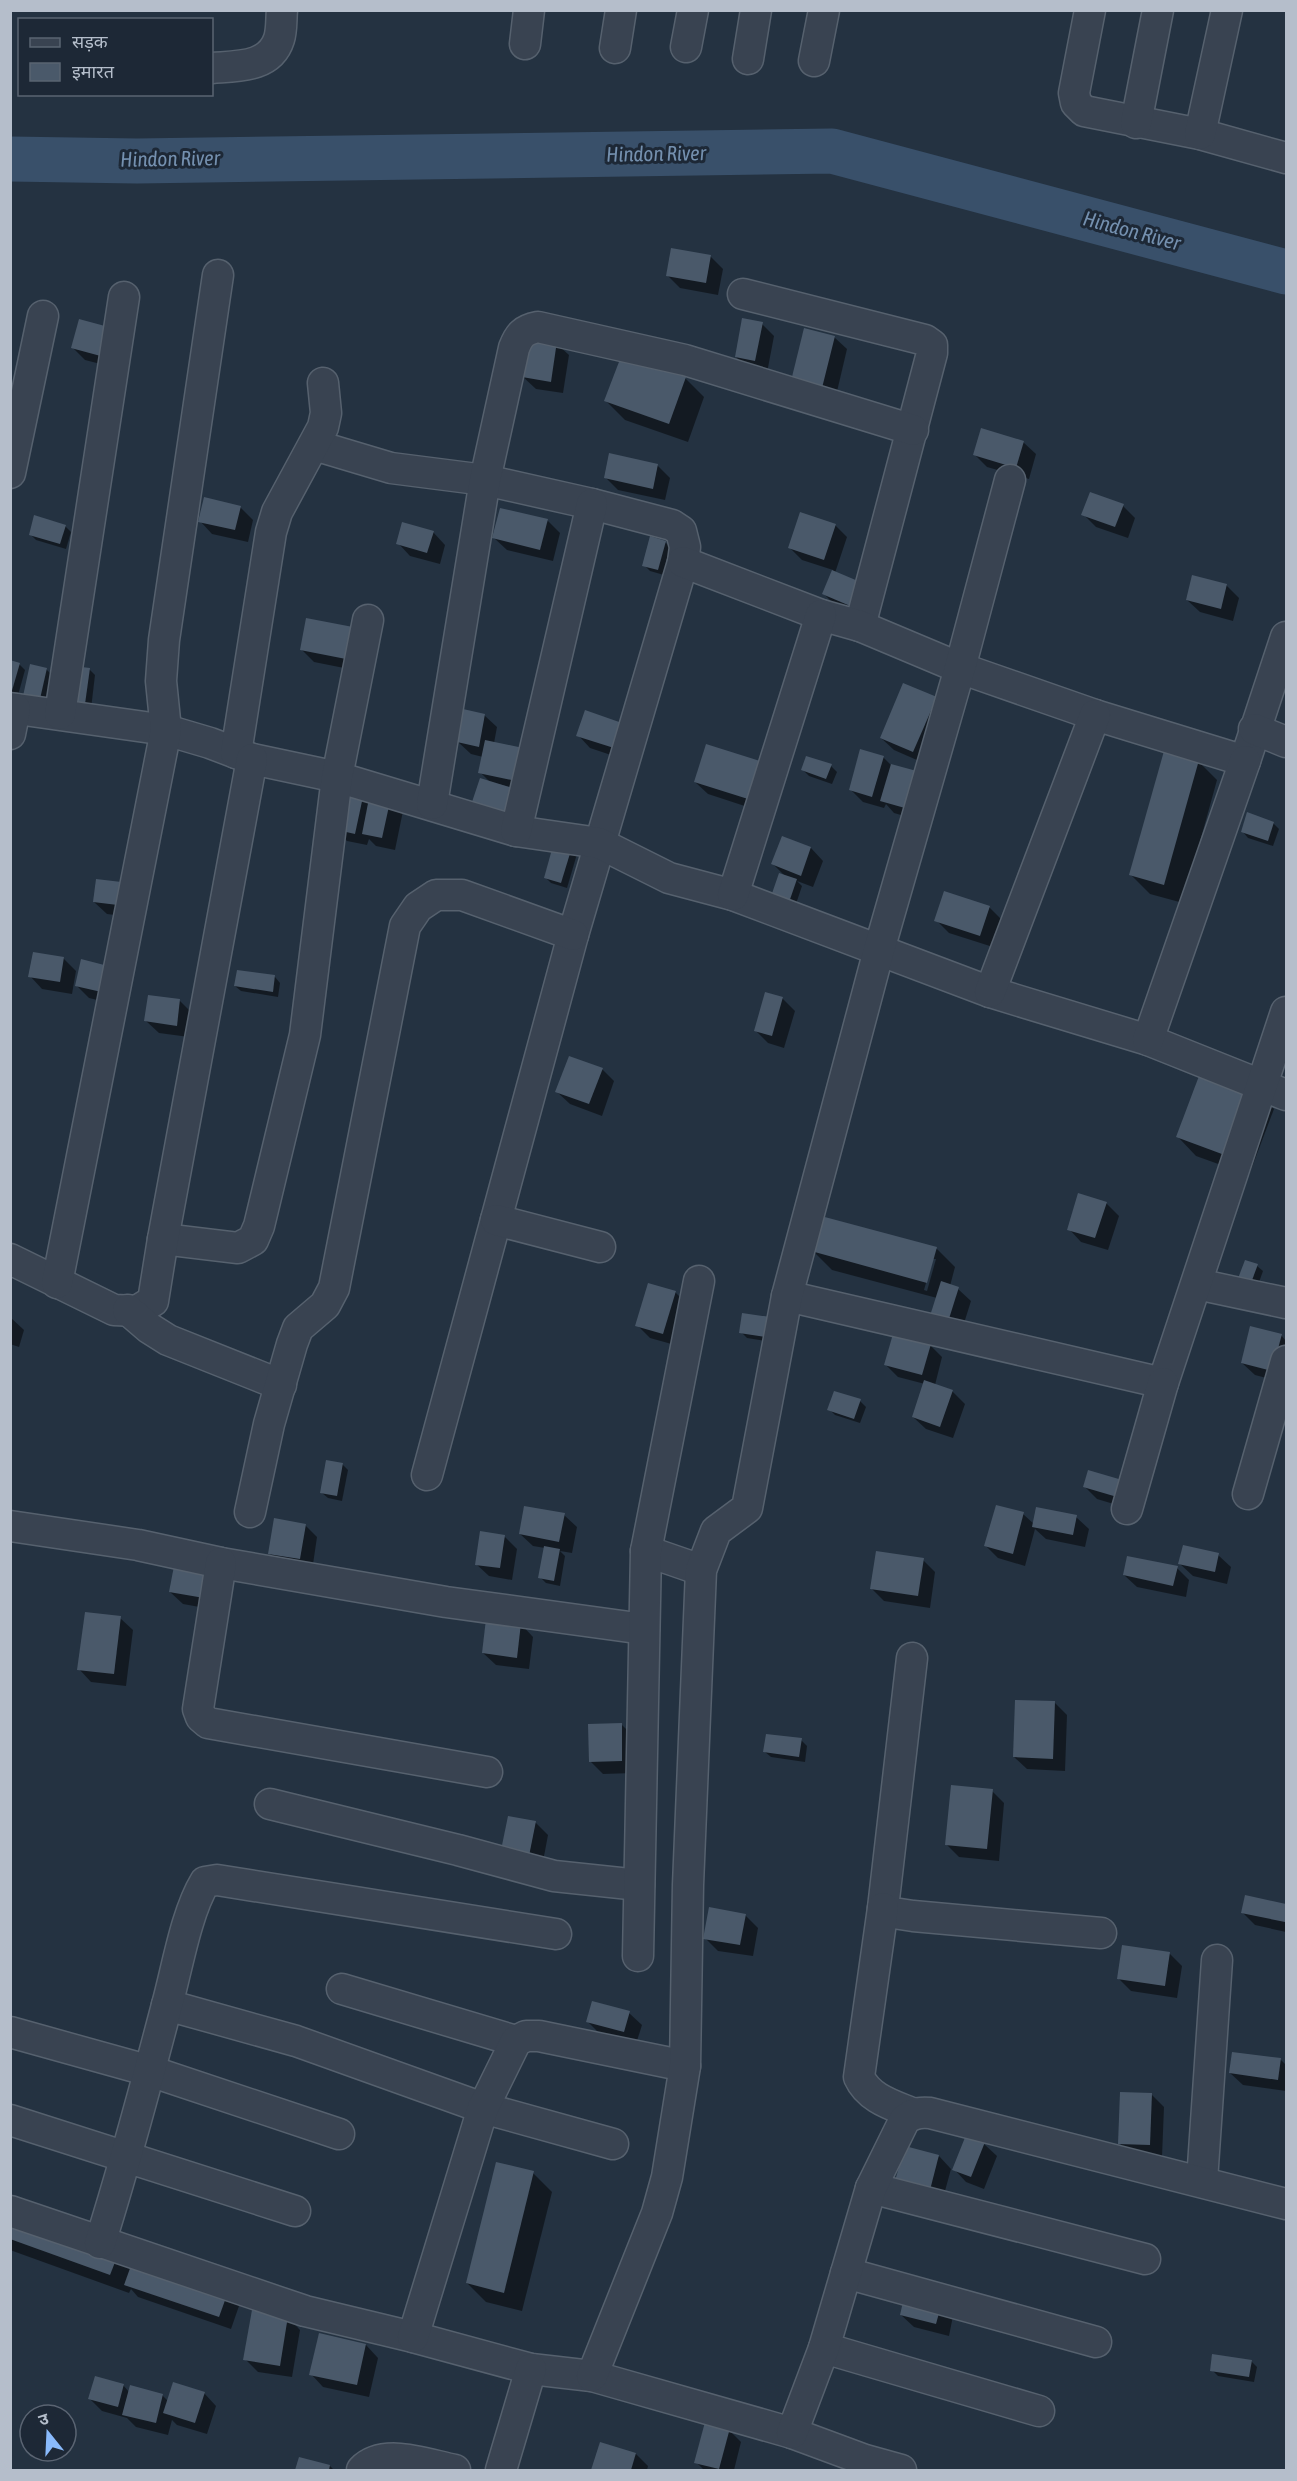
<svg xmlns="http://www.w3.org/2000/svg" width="1297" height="2481" viewBox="0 0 1297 2481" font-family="'Asap Condensed','Noto Sans Devanagari',sans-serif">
<rect width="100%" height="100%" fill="#243241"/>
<g fill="#0007" fill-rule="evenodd">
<path d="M710,256L723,269L718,295L680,288L668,276Z"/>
<path d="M80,321L120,369L85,360L73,348Z"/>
<path d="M762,324L774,336L767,373L749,369L736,357Z"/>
<path d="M834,337L847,349L835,400L805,393Z"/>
<path d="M556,343L569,355L563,393L536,389L523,377Z"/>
<path d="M685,378L704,397L688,442L625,420L606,401Z"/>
<path d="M1023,442L1036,454L1029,479L987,467L975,455Z"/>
<path d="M657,465L670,478L665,500L618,490L605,477Z"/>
<path d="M1123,506L1135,518L1128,538L1096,527L1083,514Z"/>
<path d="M240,507L253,520L248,542L212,534L200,521Z"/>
<path d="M547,520L560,533L553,561L507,550L494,538Z"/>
<path d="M835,525L847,537L835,573L868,619L836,606L823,593L833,570L802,560L789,547Z"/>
<path d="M65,526L71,532L66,549L36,540L30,534Z"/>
<path d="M433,532L445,545L440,564L410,556L398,543Z"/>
<path d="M651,538L666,543L671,548L664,575L650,571L644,565Z"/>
<path d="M1226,585L1239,598L1233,621L1200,612L1187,600Z"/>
<path d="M352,628L359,671L314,662L301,649Z"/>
<path d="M10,662L19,664L25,670L17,699L10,698Z"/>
<path d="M46,669L52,675L45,704L31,702Z"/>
<path d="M89,669L95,675L91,709L69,701Z"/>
<path d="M904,685L948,710L926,764L894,750L881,738Z"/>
<path d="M586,712L626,760L590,748L578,735Z"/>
<path d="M484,715L497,727L494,743L533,793L490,782L480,772L483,757L471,754L458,742Z"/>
<path d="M707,746L760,811L708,794L695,782Z"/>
<path d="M883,757L891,765L925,822L894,813L886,804L884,808L863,802L851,790Z"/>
<path d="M1198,761L1217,780L1183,903L1150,894L1131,875Z"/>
<path d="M831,766L837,772L832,784L809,776L803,770Z"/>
<path d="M343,789L403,811L395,850L376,846L369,839L367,845L347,841L334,828Z"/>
<path d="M1273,823L1279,829L1273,846L1248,838L1243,832Z"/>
<path d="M783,838L811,848L823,861L813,887L797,881L802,886L792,916L786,877L773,864Z"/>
<path d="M555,844L577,854L567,888L551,883L545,877Z"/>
<path d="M129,885L138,918L107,914L94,902Z"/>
<path d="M989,907L1002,920L993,947L949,933L936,920Z"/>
<path d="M63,958L76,971L72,994L42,989L30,976Z"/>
<path d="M83,961L118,1005L89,998L76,985Z"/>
<path d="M275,977L280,983L278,997L241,991L235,986Z"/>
<path d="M782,998L795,1011L784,1048L768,1043L756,1031Z"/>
<path d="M180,1001L192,1013L189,1037L159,1033L146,1021Z"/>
<path d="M602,1069L614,1081L602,1116L570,1104L557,1092Z"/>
<path d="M1255,1090L1274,1109L1249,1175L1196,1156L1178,1137Z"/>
<path d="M1106,1203L1119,1216L1108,1250L1081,1242L1069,1229Z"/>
<path d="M937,1249L955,1267L950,1286L958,1289L971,1301L960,1336L937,1298L832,1270L813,1251ZM933,1259H936L927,1291L924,1290Z"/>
<path d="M1257,1266L1263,1271L1253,1299L1242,1295Z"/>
<path d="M675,1292L688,1305L675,1345L650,1338L637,1325Z"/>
<path d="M10,1317L24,1330L19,1347L10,1344Z"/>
<path d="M776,1320L779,1343L747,1338L741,1332Z"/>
<path d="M1281,1335L1286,1341L1285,1383L1255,1375L1242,1363Z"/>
<path d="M930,1345L942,1357L935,1385L952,1391L965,1404L953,1438L926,1429L913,1417L925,1384L898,1377L886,1365Z"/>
<path d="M860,1401L866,1407L860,1423L835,1415L829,1409Z"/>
<path d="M342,1464L348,1470L342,1501L328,1498L322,1493Z"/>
<path d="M1089,1472L1137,1511L1097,1499L1085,1487Z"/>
<path d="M1023,1514L1034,1524L1076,1517L1089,1529L1085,1547L1046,1539L1035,1529L1025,1566L998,1558L986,1546Z"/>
<path d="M564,1515L577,1527L572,1553L560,1551L565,1556L560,1586L546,1583L540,1577L545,1548L533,1546L520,1534Z"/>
<path d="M305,1525L317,1537L312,1571L282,1566L269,1553Z"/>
<path d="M505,1537L517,1549L512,1580L489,1576L476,1564Z"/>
<path d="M1218,1555L1231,1567L1227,1584L1193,1576L1180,1564Z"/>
<path d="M923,1560L935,1572L930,1608L884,1601L872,1589Z"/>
<path d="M175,1567L216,1610L183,1604L170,1592Z"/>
<path d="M1177,1568L1189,1580L1186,1597L1137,1587L1124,1575Z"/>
<path d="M120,1618L133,1630L126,1686L91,1682L79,1669Z"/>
<path d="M521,1624L533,1637L529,1669L496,1665L483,1653Z"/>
<path d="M1054,1702L1067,1715L1065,1771L1027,1769L1014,1757Z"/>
<path d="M621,1724L634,1737V1773L603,1774L590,1761Z"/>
<path d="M801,1740L807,1746L805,1762L771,1757L765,1752Z"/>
<path d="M992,1791L1004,1803L999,1861L959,1857L947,1845Z"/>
<path d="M510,1817L536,1823L548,1835L541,1872L514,1867Z"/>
<path d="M1246,1897L1286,1905V1932L1255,1925L1243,1913Z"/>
<path d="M745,1915L758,1928L753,1956L718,1951L705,1938Z"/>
<path d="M1170,1954L1182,1966L1177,1998L1131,1991L1119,1979Z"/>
<path d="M629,2013L642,2025L636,2044L600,2034L588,2022Z"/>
<path d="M1280,2059L1286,2065V2091L1243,2085L1230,2073Z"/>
<path d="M1152,2095L1164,2107L1162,2157L1132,2155L1119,2143Z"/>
<path d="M984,2144L997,2156L984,2189L966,2182L954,2169Z"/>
<path d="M939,2156L951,2169L942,2202L910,2193Z"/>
<path d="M533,2173L552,2192L522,2311L486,2302L467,2283Z"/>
<path d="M10,2216L227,2293L239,2306L231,2329L138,2297L131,2289L129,2293L10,2250Z"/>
<path d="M906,2295L953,2316L949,2336L914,2327L901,2315Z"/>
<path d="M288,2317L300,2330L292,2377L258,2372L245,2359Z"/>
<path d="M320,2335L366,2345L378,2358L369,2397L323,2387L311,2374Z"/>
<path d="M1251,2361L1257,2367L1254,2382L1218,2376L1212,2370Z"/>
<path d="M123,2385L129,2392L162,2395L168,2401L204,2393L216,2406L207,2434L177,2425L172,2420L168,2435L136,2427L127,2418L102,2411L90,2399Z"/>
<path d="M729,2430L741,2442L734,2470H704L696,2462Z"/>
<path d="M601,2444L636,2454L648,2466L647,2470H593Z"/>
<path d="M300,2459L330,2466L334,2470H297Z"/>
</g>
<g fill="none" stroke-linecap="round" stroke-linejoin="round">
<path stroke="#39506a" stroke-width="45" d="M10,159L137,161L832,151L1286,272"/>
</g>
<g fill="#4a596a">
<path d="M671,248L711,255L706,283L666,276Z"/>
<path d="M742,318L763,322L755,361L735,357Z"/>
<path d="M79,319L116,329L108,358L71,348Z"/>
<path d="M804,328L835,336L822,388L791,381Z"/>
<path d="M529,337L557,341L551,382L522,377Z"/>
<path d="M622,354L686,377L669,424L604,401Z"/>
<path d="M981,428L1024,441L1016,468L973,455Z"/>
<path d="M609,453L658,464L653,489L604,478Z"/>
<path d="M1090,492L1124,504L1115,527L1081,515Z"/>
<path d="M204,497L241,506L235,530L198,522Z"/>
<path d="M500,508L548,519L540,550L492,538Z"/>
<path d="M800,512L836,524L824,560L788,548Z"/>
<path d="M34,515L66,525L60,544L29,535Z"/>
<path d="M402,522L434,531L427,553L396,544Z"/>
<path d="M650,536L666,541L658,570L642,566Z"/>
<path d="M832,570L865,584L855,608L822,594Z"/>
<path d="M1192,575L1227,584L1221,609L1186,600Z"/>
<path d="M306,618L353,627L346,659L300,650Z"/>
<path d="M10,660L20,663L11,694H10Z"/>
<path d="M30,664L47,668L40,699L23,696Z"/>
<path d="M73,666L90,668L85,704L68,701Z"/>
<path d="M903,683L937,697L913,752L880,738Z"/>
<path d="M463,709L485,714L479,747L457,742Z"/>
<path d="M585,710L622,723L614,748L576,736Z"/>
<path d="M485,740L528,749L521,782L478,773Z"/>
<path d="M706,744L760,761L748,799L694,782Z"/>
<path d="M860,749L884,756L872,797L849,790Z"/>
<path d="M1164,751L1199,760L1164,885L1129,875Z"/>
<path d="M806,756L832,764L826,779L801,770Z"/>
<path d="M891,764L924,773L912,810L880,801Z"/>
<path d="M480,778L519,790L509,821L470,808Z"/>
<path d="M342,787L364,792L355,834L333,829Z"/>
<path d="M370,793L391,797L382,838L362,834Z"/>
<path d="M1247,812L1274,822L1268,841L1241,832Z"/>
<path d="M782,836L811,847L801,876L771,864Z"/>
<path d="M554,842L572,847L561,883L544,878Z"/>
<path d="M779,873L797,879L786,911L768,905Z"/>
<path d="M96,879L130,883L126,906L93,902Z"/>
<path d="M944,891L990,906L980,936L934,921Z"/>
<path d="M33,952L64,957L60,982L28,977Z"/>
<path d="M81,959L112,967L106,993L75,986Z"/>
<path d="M237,970L275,975L273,992L234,986Z"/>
<path d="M765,992L783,997L772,1036L754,1031Z"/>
<path d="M148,995L180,999L177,1026L144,1021Z"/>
<path d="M569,1056L603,1068L589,1104L555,1092Z"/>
<path d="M1202,1068L1256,1089L1230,1157L1176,1137Z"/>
<path d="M1078,1193L1107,1202L1095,1238L1067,1230Z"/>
<path d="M821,1216L937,1247L927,1283L811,1251Z"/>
<path d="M1245,1260L1258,1264L1247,1294L1234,1289Z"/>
<path d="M941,1281L959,1287L947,1325L929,1319Z"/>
<path d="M648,1283L676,1291L663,1334L635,1326Z"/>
<path d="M742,1313L777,1318L773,1338L739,1333Z"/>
<path d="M1250,1326L1282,1334L1272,1371L1241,1363Z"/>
<path d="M893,1334L931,1344L922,1375L884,1365Z"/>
<path d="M924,1380L953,1390L940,1427L912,1417Z"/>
<path d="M834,1391L861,1399L854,1419L827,1410Z"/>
<path d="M326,1460L343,1463L337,1496L320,1493Z"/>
<path d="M1088,1470L1129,1482L1124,1499L1083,1487Z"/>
<path d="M996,1505L1024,1512L1013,1554L984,1546Z"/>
<path d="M524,1506L565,1513L559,1542L519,1534Z"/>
<path d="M1036,1507L1077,1515L1073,1535L1032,1527Z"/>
<path d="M274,1518L306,1524L300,1559L268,1554Z"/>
<path d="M480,1531L505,1535L500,1568L475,1565Z"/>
<path d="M1183,1545L1219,1553L1215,1572L1178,1564Z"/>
<path d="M544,1546L560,1549L554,1581L538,1578Z"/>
<path d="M876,1551L924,1558L918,1596L870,1589Z"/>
<path d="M1127,1556L1178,1566L1173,1586L1123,1575Z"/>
<path d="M174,1566L209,1572L204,1598L169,1592Z"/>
<path d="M85,1612L121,1616L114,1674L77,1670Z"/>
<path d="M486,1619L521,1623L517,1658L482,1653Z"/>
<path d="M1015,1700L1055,1701L1053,1759L1013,1757Z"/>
<path d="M622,1723V1761L589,1762L588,1724Z"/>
<path d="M766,1734L802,1738L799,1757L763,1752Z"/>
<path d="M951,1785L993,1789L987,1849L945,1845Z"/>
<path d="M508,1816L536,1821L528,1861L500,1855Z"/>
<path d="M1245,1895L1286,1904L1285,1922L1241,1913Z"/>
<path d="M709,1907L746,1914L740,1945L703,1939Z"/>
<path d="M1122,1945L1170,1952L1165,1986L1117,1979Z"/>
<path d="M592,2001L630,2011L624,2032L586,2022Z"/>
<path d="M1232,2052L1281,2058L1278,2080L1229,2073Z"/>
<path d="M1120,2092L1152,2093L1150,2145L1118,2144Z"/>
<path d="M966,2135L985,2142L971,2177L952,2170Z"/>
<path d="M905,2146L939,2155L930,2190L895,2181Z"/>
<path d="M496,2162L534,2171L504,2293L466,2283Z"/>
<path d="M10,2214L119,2252L110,2275L10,2239Z"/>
<path d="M133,2260L228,2292L219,2317L124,2285Z"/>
<path d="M905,2293L942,2302L936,2324L900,2315Z"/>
<path d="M252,2310L288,2316L280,2366L243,2360Z"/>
<path d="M319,2333L366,2344L357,2385L309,2375Z"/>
<path d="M1212,2354L1252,2360L1249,2377L1210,2371Z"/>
<path d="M95,2376L124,2384L118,2407L88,2399Z"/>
<path d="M173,2382L205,2392L195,2423L163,2413Z"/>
<path d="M130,2385L163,2394L156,2423L122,2415Z"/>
<path d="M705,2422L730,2428L719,2469L694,2463Z"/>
<path d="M600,2442L636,2453L631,2470H591Z"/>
<path d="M299,2457L330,2465L329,2470H295Z"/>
</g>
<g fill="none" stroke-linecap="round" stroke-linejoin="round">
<g stroke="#56616e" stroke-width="33">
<g id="minor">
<path d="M1090,10L1074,93L1076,103L1084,111L1200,134L1286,158"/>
<path d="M525,44L529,10"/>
<path d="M686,47L693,10"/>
<path d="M615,48L621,10"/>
<path d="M748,59L756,10"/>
<path d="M814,61L824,10"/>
<path d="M212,68C236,66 270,68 279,39C282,30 281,19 282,10"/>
<path d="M1136,123L1158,10"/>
<path d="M1200,134L1227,10"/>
<path d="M743,294L925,340L932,345V353L860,626"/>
<path d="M314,445L391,468L485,480L592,504L672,525L681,531L685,547L683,562L573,935L427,1475"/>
<path d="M10,473L43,316"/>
<path d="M683,562L821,615L860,626L960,668L1095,715L1245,761L1286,637"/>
<path d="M10,708L166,730L210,743L252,759L337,777L516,831L599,843L669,878L733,895L990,992L1148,1040L1286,1095"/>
<path d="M60,714L124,297"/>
<path d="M1254,729L1286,742"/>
<path d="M10,734L15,709"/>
<path d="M236,753L271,532L277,512L323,427L326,413L323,383"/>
<path d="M432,804L485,480L514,348C519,335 523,330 538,327L685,360L913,430"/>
<path d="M516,831L592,504"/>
<path d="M733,895L821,615"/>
<path d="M990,992L1095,715"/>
<path d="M1148,1040L1245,761"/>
<path d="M496,1220L600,1247"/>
<path d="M163,1239L238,1248L253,1240L259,1226L305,1035L337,777L368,620"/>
<path d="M10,1259L114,1310L137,1311L153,1301L163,1239L252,759"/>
<path d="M57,1283L166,730L161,681L164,640L218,275"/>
<path d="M1197,1284L1286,1303"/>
<path d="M787,1296L1163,1383L1286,1012"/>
<path d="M128,1310L149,1328L168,1340L281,1385"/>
<path d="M1248,1494L1286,1361"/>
<path d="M1127,1509L1163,1383"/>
<path d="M250,1512L269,1424L292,1344L298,1328L325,1305L334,1288L405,926L418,907L436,895H462L573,935"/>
<path d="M10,1526L138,1545L221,1563L446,1602L644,1629"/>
<path d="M646,1551L701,1570"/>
<path d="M221,1563L198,1709L201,1717L208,1723L487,1772"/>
<path d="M912,1658L883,1908L887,1912L913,1916L1101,1933"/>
<path d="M270,1804L458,1850L554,1876L639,1885"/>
<path d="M883,1908L859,2077C869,2099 893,2105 914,2114"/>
<path d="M638,1956L646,1551L699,1281"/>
<path d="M342,1989L516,2041"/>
<path d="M167,2005L296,2041L483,2108L613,2144"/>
<path d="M10,2032L150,2071L339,2134"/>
<path d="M10,2120L295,2211"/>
<path d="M1202,2181L1217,1960"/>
<path d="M871,2188L1145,2259"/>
<path d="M10,2211L305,2311L413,2337L531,2369L592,2376L792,2433L865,2460L901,2470"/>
<path d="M100,2243C125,2164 146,2085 167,2005C177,1969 186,1913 205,1882L217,1880L556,1934"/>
<path d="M846,2273L1096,2342"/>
<path d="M413,2337L483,2108L516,2041L526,2036H539L685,2066"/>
<path d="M824,2348L1039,2411"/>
<path d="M592,2376L657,2213L667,2177L685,2066L688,1885L701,1570L716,1531L747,1508L787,1296L879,950L960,668L1010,480"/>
<path d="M792,2433L824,2348L871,2188L904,2121C911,2113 920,2112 930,2113L1286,2204"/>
<path d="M362,2470C384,2447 428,2465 455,2470"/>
<path d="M501,2470L531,2369"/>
</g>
</g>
<use href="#minor" stroke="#394351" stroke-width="30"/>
</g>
<g text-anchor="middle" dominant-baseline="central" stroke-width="6" stroke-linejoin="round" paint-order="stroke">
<g font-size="21" font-style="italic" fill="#7490af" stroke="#1d2836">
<text transform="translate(656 153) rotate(-1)">Hindon River</text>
<text transform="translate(170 158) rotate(-1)">Hindon River</text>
<text transform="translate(1132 230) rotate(15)">Hindon River</text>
</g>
</g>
<rect width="1297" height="2481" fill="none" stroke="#b5becb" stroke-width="24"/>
<rect x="18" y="18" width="195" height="78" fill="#1d2836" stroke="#5a6472" stroke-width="1.5"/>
<rect x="30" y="38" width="30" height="9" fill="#394351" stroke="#5a6472" stroke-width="1.5"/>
<text x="72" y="48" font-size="18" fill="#b5becb">सड़क</text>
<rect x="30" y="63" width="30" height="18" fill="#4a596a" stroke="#5a6472" stroke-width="1.5"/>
<text x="72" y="78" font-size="18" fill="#b5becb">इमारत</text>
<g transform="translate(48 2433) rotate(342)"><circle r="28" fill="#1d2836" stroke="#5a6472" stroke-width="1.5"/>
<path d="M0-4.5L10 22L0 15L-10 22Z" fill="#89bafc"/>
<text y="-9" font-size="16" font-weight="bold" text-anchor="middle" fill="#b5becb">उ</text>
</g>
</svg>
